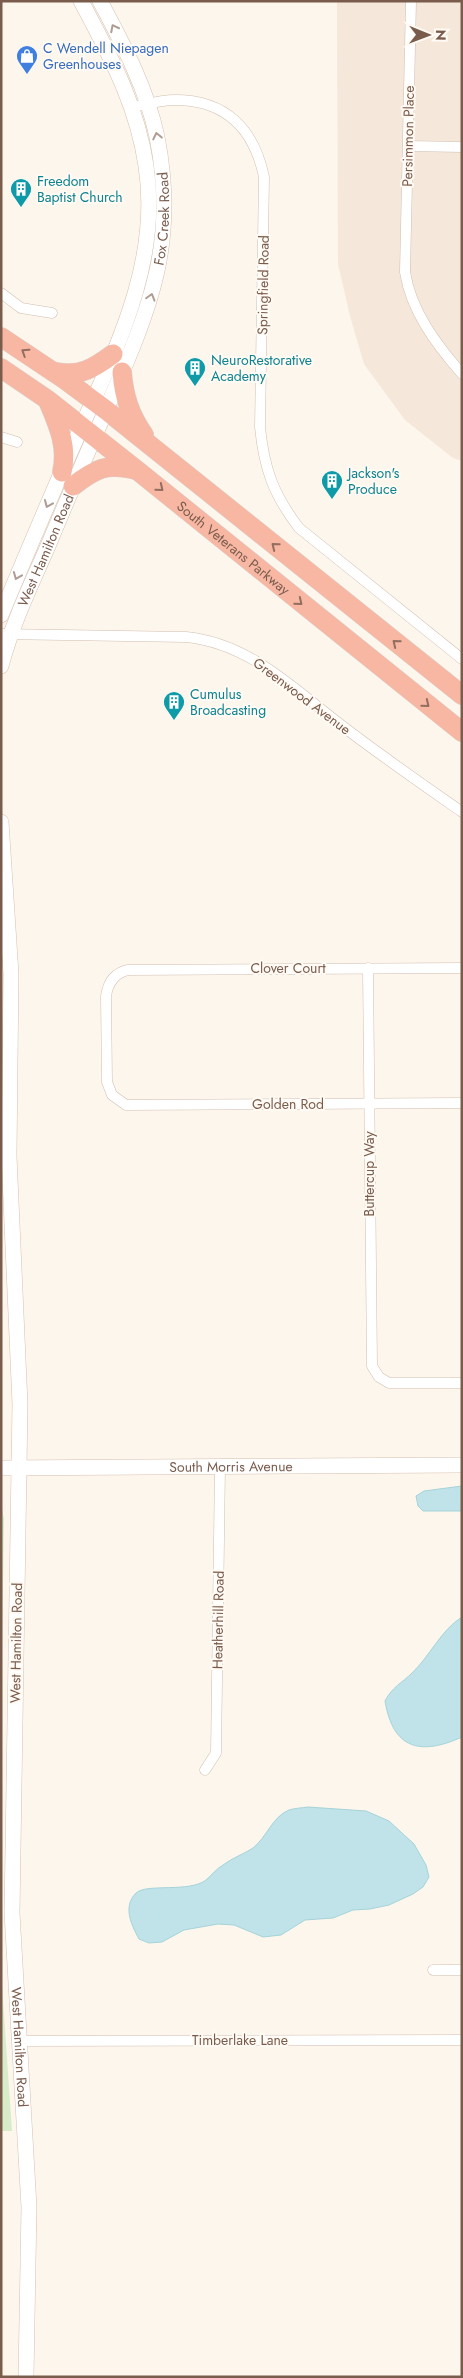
<svg xmlns="http://www.w3.org/2000/svg" width="463" height="2378" viewBox="0 0 463 2378" font-family="Jost,sans-serif">
<rect width="100%" height="100%" fill="#fdf6ec"/>
<path fill="#f5e8da" d="M337,1H462V461L453,458L405,420L364,364L350,316L338,264Z"/>
<g fill="#d8ecc9">
<path d="M1,1504L4,1519L1,1716Z"/>
<path d="M1,1971L2,1986L12,2131H1Z"/>
</g>
<g fill="#bfe3e8" stroke="#a5d3da">
<path d="M462,1486V1511H423L418,1506L416,1496L424,1491Z"/>
<path d="M462,1617V1737C420,1756 393,1749 385,1701C392,1687 402,1683 412,1673C430,1656 441,1630 462,1617Z"/>
<path d="M308,1807L366,1811L389,1821L414,1844L426,1865L429,1877L423,1887L413,1894L389,1905L370,1909L353,1910L333,1918L305,1920L281,1935L263,1937L234,1925L218,1924L184,1930L162,1942L149,1943L139,1939C132,1926 122,1907 136,1893C147,1883 189,1893 206,1880C212,1875 216,1869 223,1865C232,1858 244,1854 253,1848C267,1837 272,1817 289,1810C295,1808 302,1808 308,1807Z"/>
</g>
<g fill="none" stroke-linecap="round" stroke-linejoin="round">
<g stroke="#d1beb0" stroke-width="11">
<g id="street">
<path d="M411,1L405,272C411,311 436,344 462,374"/>
<path d="M133,107C147,104 161,100 175,100C226,100 254,129 264,177L260,427C264,468 273,494 299,528L462,659"/>
<path d="M408,146L462,147"/>
<path d="M1,293L21,308L52,313"/>
<path d="M1,437L17,442"/>
<path d="M1,634L186,637C250,643 296,691 345,728C383,757 422,784 462,812"/>
<path d="M368,968L372,1366L379,1377L389,1383H462"/>
<path d="M462,968L128,970C114,973 108,983 106,996L107,1082L112,1095L126,1105L462,1103"/>
<path d="M205,1770L216,1753L220,1467"/>
<path d="M433,1970H462"/>
<path d="M19,2041L462,2040"/>
</g>
</g>
<g stroke="#d6c0b0" stroke-width="16">
<g id="secondary">
<path d="M1,615C26,555 51,496 77,437C115,351 161,263 146,166C137,104 110,56 81,1"/>
<path id="s1" d="M1,666C12,624 31,585 48,546C68,498 88,451 109,403C150,308 178,243 157,137C147,89 123,44 100,1"/>
<path id="s2" d="M1,822L11,974L9,1156L20,1404L12,1913L29,2207L26,2377"/>
<path id="s3" d="M1,1468L462,1465"/>
</g>
</g>
<g stroke="#dad1cd" stroke-width="20">
<g id="highway">
<path d="M1,337L64,379L106,410L462,695"/>
<path id="s4" d="M1,368L48,400L138,471L462,732"/>
<path d="M56,372C80,377 94,368 113,354"/>
<path d="M122,372C124,397 130,415 144,435"/>
<path d="M48,401C58,425 68,446 62,472"/>
<path d="M73,486C96,468 107,463 136,470"/>
</g>
</g>
<use href="#street" stroke="#fff" stroke-width="10"/>
<use href="#secondary" stroke="#fff" stroke-width="15"/>
<use href="#highway" stroke="#f7b7a3" stroke-width="19"/>
</g>
<defs><path id="oneway-chevron" d="M-2-3.5L2.5 0L-2 3.5" fill="none" stroke-width="1.6" stroke-linecap="round" stroke-linejoin="round" transform="scale(1.25)"/></defs>
<g stroke="#af9d94">
<use href="#oneway-chevron" transform="translate(114 28) rotate(-117)"/>
<use href="#oneway-chevron" transform="translate(157 136) rotate(-102)"/>
<use href="#oneway-chevron" transform="translate(151 297) rotate(-74)"/>
<use href="#oneway-chevron" transform="translate(48 504) rotate(113)"/>
<use href="#oneway-chevron" transform="translate(17 576) rotate(112)"/>
</g>
<g stroke="#936e5e">
<use href="#oneway-chevron" transform="translate(25 352) rotate(-147)"/>
<use href="#oneway-chevron" transform="translate(160 488) rotate(39)"/>
<use href="#oneway-chevron" transform="translate(275 546) rotate(-141)"/>
<use href="#oneway-chevron" transform="translate(299 602) rotate(39)"/>
<use href="#oneway-chevron" transform="translate(396 643) rotate(-141)"/>
<use href="#oneway-chevron" transform="translate(426 704) rotate(39)"/>
</g>
<defs>
<g id="shop-pin" transform="scale(1.125)"><path d="M0 17L-7.5 6A9.5 9.5 0 1 1 7.5 6Z" fill="#3f7fe0" stroke="#fffaf3"/><path d="M-5-2.5h2.3a2.7 3.5 0 0 1 5.4 0H5L5.5 6h-11ZM-1.5-2.5h3a1.5 2.3 0 0 0-3 0Z" fill="#fff"/></g>
<g id="building-pin" transform="scale(1.125)"><path d="M0 17L-7.5 6A9.5 9.5 0 1 1 7.5 6Z" fill="#0f9aa8" stroke="#fffaf3"/><path d="M-4-6H4V6H1V3H-1V6H-4ZM-2.5-4.3h1.7v1.8h-1.7ZM.8-4.3h1.7v1.8H.8ZM-2.5-1h1.7V.8h-1.7ZM.8-1h1.7V.8H.8Z" fill="#fff"/></g>
</defs>
<g fill-rule="evenodd">
<use href="#shop-pin" x="27" y="56"/>
<use href="#building-pin" x="21" y="189"/>
<use href="#building-pin" x="195" y="368"/>
<use href="#building-pin" x="332" y="481"/>
<use href="#building-pin" x="174" y="702"/>
</g>
<g text-anchor="middle" dominant-baseline="central" stroke-width="4" stroke-linejoin="round" paint-order="stroke">
<g font-size="14" fill="#366cbe" stroke="#fffaf3" text-anchor="start">
<text x="43" y="48">C Wendell Niepagen<tspan x="43" dy="16">Greenhouses</tspan></text>
</g>
<g font-size="14" fill="#7a5c4d" stroke="#fffaf3">
<text transform="translate(408 136) rotate(-89)">Persimmon Place</text>
<text stroke="none"><textPath href="#s1" startOffset="478">Fox Creek Road</textPath></text>
<text transform="translate(263 285) rotate(-89)">Springfield Road</text>
<text stroke="none"><textPath href="#s4" startOffset="294">South Veterans Parkway</textPath></text>
<text stroke="none"><textPath href="#s1" startOffset="124">West Hamilton Road</textPath></text>
<text transform="translate(302 696) rotate(37)">Greenwood Avenue</text>
<text x="288" y="968">Clover Court</text>
<text x="288" y="1104">Golden Rod</text>
<text transform="translate(369 1174) rotate(-90)">Buttercup Way</text>
<text stroke="none"><textPath href="#s3" startOffset="230">South Morris Avenue</textPath></text>
<text transform="translate(218 1620) rotate(-89)">Heatherhill Road</text>
<text transform="translate(16 1643) rotate(-89)">West Hamilton Road</text>
<text x="240" y="2040">Timberlake Lane</text>
<text stroke="none"><textPath href="#s2" startOffset="1226">West Hamilton Road</textPath></text>
</g>
<g font-size="14" fill="#0d838f" stroke="#fffaf3" text-anchor="start">
<text x="37" y="181">Freedom<tspan x="37" dy="16">Baptist Church</tspan></text>
<text x="211" y="360">NeuroRestorative<tspan x="211" dy="16">Academy</tspan></text>
<text x="348" y="473">Jackson's<tspan x="348" dy="16">Produce</tspan></text>
<text x="190" y="694">Cumulus<tspan x="190" dy="16">Broadcasting</tspan></text>
</g>
</g>
<rect width="463" height="2378" fill="none" stroke="#7a5c4d" stroke-width="5"/>
<g transform="translate(428 35) rotate(91)" stroke="#fffaf3" stroke-width="4" paint-order="stroke">
<path d="M0-4L9 19L0 12L-9 19Z" fill="#7a5c4d"/>
<text y="-8" font-size="14" font-weight="bold" text-anchor="middle" fill="#7a5c4d">N</text>
</g>
</svg>
